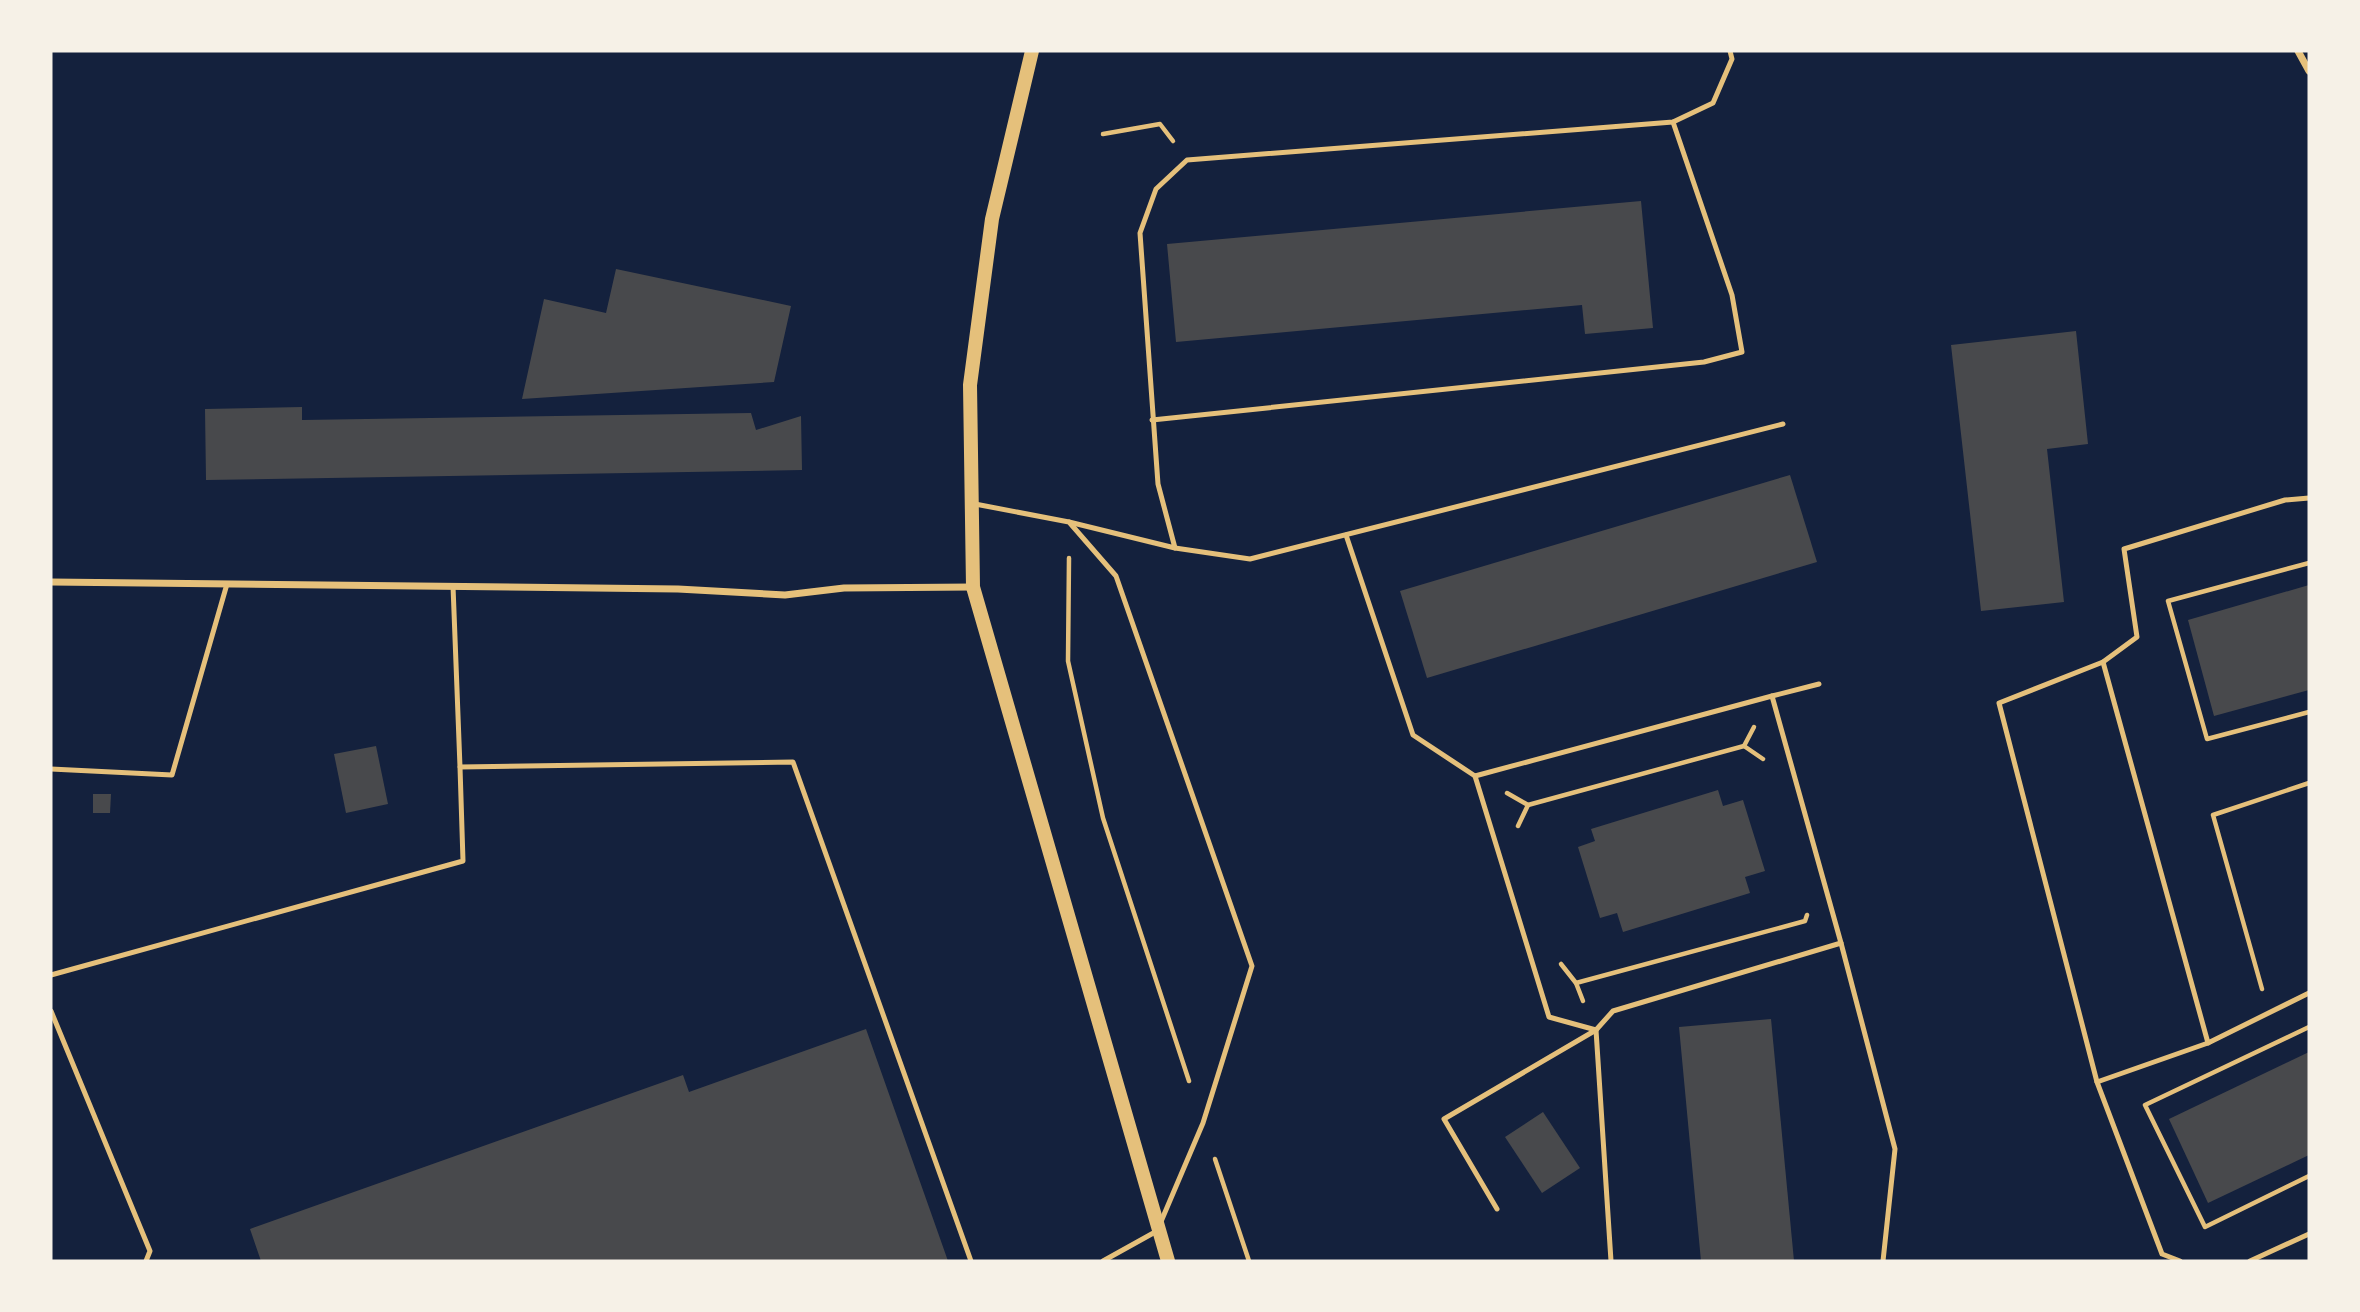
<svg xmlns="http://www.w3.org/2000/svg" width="2360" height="1312" viewBox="0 0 2360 1312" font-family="'Times New Roman',serif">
<rect width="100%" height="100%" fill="#14213d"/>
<g fill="#48494c">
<path d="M1641,201L1653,328L1585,334L1582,305L1176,342L1167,244Z"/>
<path d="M616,269L791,306L774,382L522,399L544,299L606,313Z"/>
<path d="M2076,331L2088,444L2047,449L2064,602L1981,611L1951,345Z"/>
<path d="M302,407V420L751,413L756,430L801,416L802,470L206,480L205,409Z"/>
<path d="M1790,475L1817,562L1427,678L1400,591Z"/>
<path d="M2309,585V690L2214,716L2188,620Z"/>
<path d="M376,746L388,804L346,813L334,754Z"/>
<path d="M1718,790L1723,806L1743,800L1765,871L1745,877L1750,893L1623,932L1617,913L1600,918L1578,847L1595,841L1591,829Z"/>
<path d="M93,794H111L110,813H93Z"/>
<path d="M1771,1019L1794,1261H1701L1679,1027Z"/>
<path d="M866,1029L948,1261H261L250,1229L683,1075L689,1092Z"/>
<path d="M2309,1052V1155L2208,1203L2169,1119Z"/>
<path d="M1543,1112L1580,1168L1542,1193L1505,1137Z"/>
</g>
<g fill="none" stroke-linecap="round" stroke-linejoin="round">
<g stroke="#e5c07b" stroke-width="4.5">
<path d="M1103,134L1160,124L1173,141"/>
<path d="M1069,558L1068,661L1103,818L1189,1081"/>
<path d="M2309,563L2168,601L2207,739L2309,712"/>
<path d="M1744,746L1754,727"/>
<path d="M1507,793L1528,805"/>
<path d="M1518,826L1528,805L1744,746L1763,759"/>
<path d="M1561,964L1576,983L1583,1001"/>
<path d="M1576,983L1805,921L1807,915"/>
<path d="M2262,989L2213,815L2309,783"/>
<path d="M2309,1027L2145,1105L2205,1227L2309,1176"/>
<path d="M1215,1159L1249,1261"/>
</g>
<g stroke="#e5c07b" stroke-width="5">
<path d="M1152,420L1704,362L1742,352L1732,295L1673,122"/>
<path d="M2309,498L2285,500L2124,549L2137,637L2103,662L2208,1043L2309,993"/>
<path d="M975,504L1069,522L1116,576L1252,966L1203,1123L1157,1231L1103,1261"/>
<path d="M1069,522L1175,548L1158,484L1140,233L1156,189L1187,160L1673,122L1713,103L1732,59L1730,51"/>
<path d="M1346,535L1413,735L1475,776L1772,696L1841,943"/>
<path d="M1175,548L1250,559L1783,424"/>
<path d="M453,586L460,767L793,762L971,1261"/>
<path d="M2103,662L1999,703L2097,1082L2162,1254L2180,1261"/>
<path d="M1772,696L1819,684"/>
<path d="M51,769L172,775L227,584"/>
<path d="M1475,776L1549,1017L1596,1030"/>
<path d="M51,975L463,861L460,767"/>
<path d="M51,1011L150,1251L146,1261"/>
<path d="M2097,1082L2208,1043"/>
<path d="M1497,1209L1444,1119L1596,1030"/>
<path d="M1611,1261L1596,1030L1613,1011L1841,943L1895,1149L1883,1261"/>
<path d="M2250,1261L2309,1234"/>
</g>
<g stroke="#e5c07b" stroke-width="7">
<path d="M2298,51L2309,71"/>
<path d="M51,582L678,589L785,595L844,588L973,587"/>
</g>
<path stroke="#e5c07b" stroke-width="14" d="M1032,51L992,219L970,385L973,587L1168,1261"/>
</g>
<rect width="2360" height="1312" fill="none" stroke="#f6f1e7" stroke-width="105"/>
</svg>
